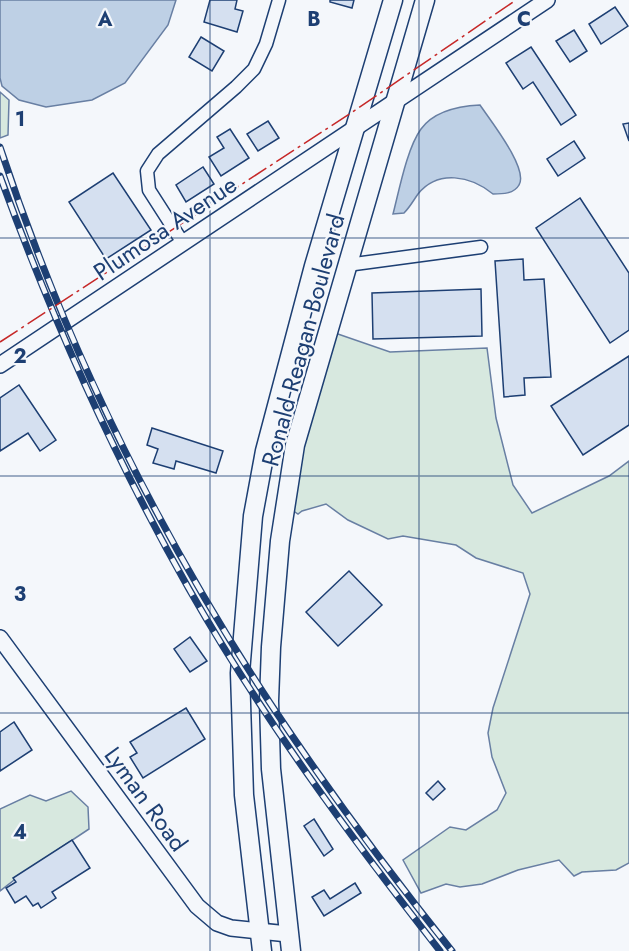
<svg xmlns="http://www.w3.org/2000/svg" width="629" height="951" viewBox="0 0 629 951" font-family="Jost,sans-serif">
<rect width="100%" height="100%" fill="#f4f7fb"/>
<g fill="#d7e8df" stroke="#687fa3" stroke-width="1.5">
<path d="M0,92L9,100L8,135L0,138Z"/>
<path d="M335,333L390,352L487,348L496,418L513,485L532,513L609,476L629,461V863L616,870L582,872L574,876L559,860L518,870L482,884L460,887L446,884L421,893L403,860L450,827L466,830L497,810L506,793L492,757L488,733L493,708L530,594L523,573L476,558L456,545L403,536L388,539L348,520L326,504L302,511L298,514L292,510L302,447Z"/>
<path d="M71,791L88,807L89,829L27,870L0,891V809L30,795L46,801Z"/>
</g>
<g fill="#bed0e5" stroke="#687fa3" stroke-width="1.5">
<path d="M0,0H176L168,25L125,83L92,100L46,107L19,100L2,86L0,78Z"/>
<path d="M480,105C490,120 529,169 519,185C514,194 502,194 493,194C471,176 438,169 418,194C413,201 410,207 404,213L393,214C399,191 407,148 421,129C434,111 460,106 480,105Z"/>
</g>
<g fill="#d5e0f0" stroke="#1d3f73" stroke-width="1.5">
<path d="M210,0H237L235,9L243,11L237,32L204,22Z"/>
<path d="M330,0H354L352,8L330,2Z"/>
<path d="M615,7L628,26L601,44L589,24Z"/>
<path d="M574,30L587,51L570,62L556,41Z"/>
<path d="M201,37L224,51L212,71L189,57Z"/>
<path d="M531,47L576,115L561,125L533,82L523,89L506,63Z"/>
<path d="M268,121L279,138L258,151L247,134Z"/>
<path d="M629,123V141L623,124Z"/>
<path d="M230,129L249,158L221,176L209,157L224,148L217,137Z"/>
<path d="M574,141L585,158L558,176L547,159Z"/>
<path d="M203,167L214,184L186,202L176,185Z"/>
<path d="M113,173L151,230L106,259L69,202Z"/>
<path d="M580,198L629,273V330L610,343L536,228Z"/>
<path d="M523,259L524,280L544,279L551,377L524,378L525,395L504,397L495,261Z"/>
<path d="M481,289L482,336L373,339L372,293Z"/>
<path d="M629,356V425L583,455L551,406Z"/>
<path d="M19,385L56,440L40,451L28,433L0,451V398Z"/>
<path d="M152,428L223,451L216,473L176,461L174,469L153,463L158,449L147,445Z"/>
<path d="M349,571L382,605L338,646L306,612Z"/>
<path d="M190,637L207,661L190,672L174,649Z"/>
<path d="M186,708L205,739L143,778L130,757L137,753L130,742Z"/>
<path d="M14,722L32,750L0,771V732Z"/>
<path d="M438,781L445,789L433,800L426,793Z"/>
<path d="M314,819L333,849L324,856L304,826Z"/>
<path d="M72,840L90,868L52,892L56,898L41,908L38,903L33,906L26,896L15,903L6,888L16,882L13,878Z"/>
<path d="M355,883L361,893L324,916L312,897L324,890L330,899Z"/>
</g>
<g fill="none" stroke-linecap="round" stroke-linejoin="round">
<g stroke="#1d3f73" stroke-width="15">
<g id="minor">
<path d="M183,243L149,190L147,171L158,154L236,87L254,69L266,44L279,0"/>
<path d="M347,265L481,247"/>
</g>
</g>
<g stroke="#1d3f73" stroke-width="18">
<g id="tertiary">
<path d="M0,365L547,0"/>
<path d="M0,638L197,906L217,923L231,928L288,934"/>
</g>
</g>
<g stroke="#1d3f73" stroke-width="21">
<g id="secondary">
<path d="M262,951L244,795L240,673L253,516L265,451L314,266L393,0"/>
<path d="M291,951L271,769L269,701L271,647L280,541L295,445L425,0"/>
</g>
</g>
<use href="#minor" stroke="#f4f7fb" stroke-width="12"/>
<use href="#tertiary" stroke="#f4f7fb" stroke-width="15"/>
<use href="#secondary" stroke="#f4f7fb" stroke-width="18"/>
<g stroke="#1d3f73" stroke-width="7">
<g id="rail">
<path d="M0,147C64,342 157,531 270,703C327,789 388,871 452,951"/>
<path d="M0,176C52,319 114,457 189,589C262,717 349,835 440,951"/>
</g>
</g>
<use href="#rail" stroke="#f4f7fb" stroke-width="4.5" stroke-dasharray="14" stroke-linecap="butt"/>
<path stroke="#c62828" stroke-width="1.5" stroke-dasharray="21 4.5 3 4.5" stroke-linecap="butt" d="M0,342L354,111L516,0"/>
</g>
<path fill="none" stroke="#1d3f73" stroke-width="1.5" stroke-opacity="0.55" d="M210,0V951M419,0V951M0,238H629M0,476H629M0,713H629"/>
<g text-anchor="middle" dominant-baseline="central" stroke-width="4.5" stroke-linejoin="round" paint-order="stroke">
<g font-size="24" fill="#1d3f73" stroke="#f4f7fb">
<text transform="translate(165 228) rotate(-34)">Plumosa Avenue</text>
<text transform="translate(303 340) rotate(-75)">Ronald Reagan Boulevard</text>
<text transform="translate(146 799) rotate(54)">Lyman Road</text>
</g>
</g>
<g font-size="20" text-anchor="middle" font-weight="bold" fill="#1d3f73" stroke="#f4f7fb" stroke-width="4.5" stroke-linejoin="round" paint-order="stroke">
<text x="105" y="26">A</text>
<text x="314" y="26">B</text>
<text x="524" y="26">C</text>
<text x="20" y="126">1</text>
<text x="20" y="363">2</text>
<text x="20" y="601">3</text>
<text x="20" y="839">4</text>
</g>
</svg>
